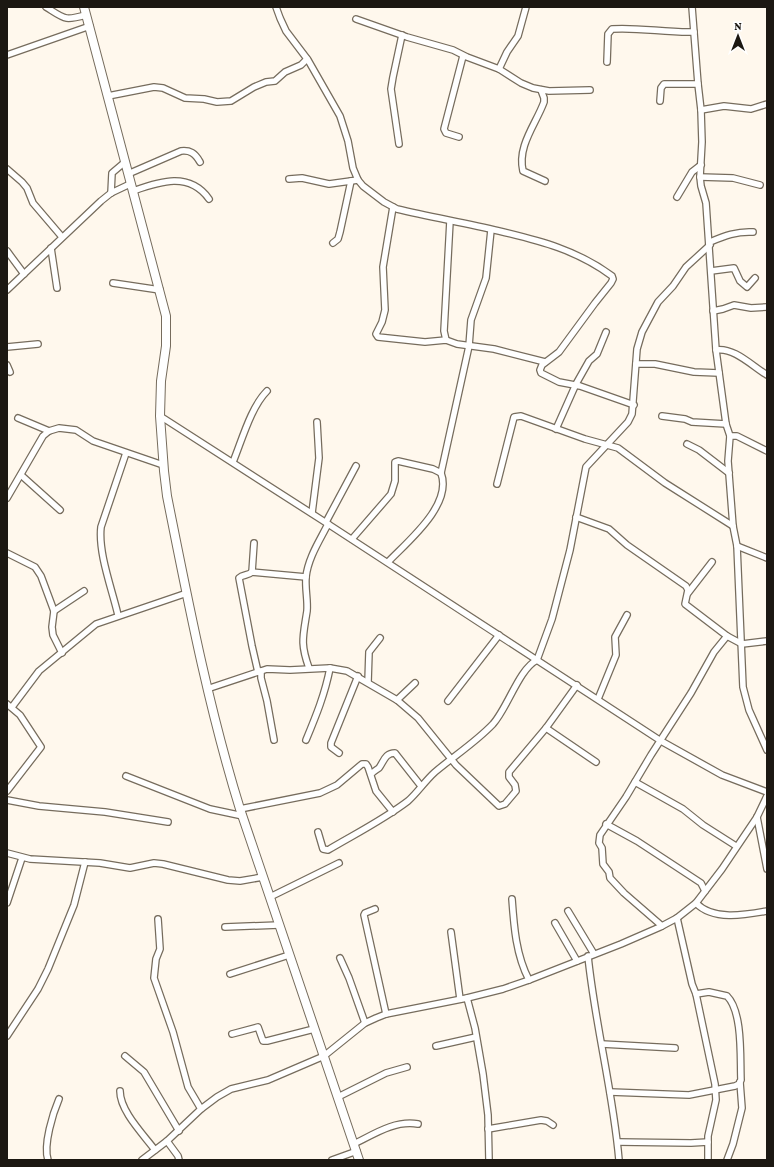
<svg xmlns="http://www.w3.org/2000/svg" width="774" height="1167" viewBox="0 0 774 1167" font-family="'Crimson Pro',serif">
<rect width="100%" height="100%" fill="#fff8ed"/>
<g fill="none" stroke-linecap="round" stroke-linejoin="round">
<g stroke="#766c5d" stroke-width="8">
<g id="street">
<path d="M46,7C65,19 64,21 86,15"/>
<path d="M276,7L280,18L286,31L308,60L340,116L348,141L353,168L358,180L363,186L384,202L397,209C431,217 465,223 499,231C541,241 577,250 612,276L613,279L611,283L595,303L559,352L542,365L540,370L541,373L559,382L580,386L634,405"/>
<path d="M692,7L698,84L701,110L702,142L700,177L701,186L706,203L716,350L726,424L730,436L728,461L733,526L737,546L743,687L749,710L767,750"/>
<path d="M356,19L407,37L453,50L467,57L499,69L521,83L533,88L549,91L590,90"/>
<path d="M7,55L90,26"/>
<path d="M607,62L608,34L612,29C639,27 666,33 694,32"/>
<path d="M499,69L507,52L518,36L526,7"/>
<path d="M541,90L544,98V102C536,124 517,146 523,171L545,181"/>
<path d="M108,96L154,87L163,88L185,98L204,99L217,102L231,101L254,87L266,82L275,81L285,72L301,65L307,59"/>
<path d="M660,101L661,88L664,84H698"/>
<path d="M701,110L724,106L751,109L767,104"/>
<path d="M459,137L446,133L444,129L463,56"/>
<path d="M399,144L391,89L393,77L402,35"/>
<path d="M7,169L22,182L27,188L33,203L62,237"/>
<path d="M128,174L181,151C190,150 195,153 200,162"/>
<path d="M700,177L733,178L760,185"/>
<path d="M289,179L302,178L329,184L358,180"/>
<path d="M133,191C159,182 189,171 209,199"/>
<path d="M111,193L112,173L125,162"/>
<path d="M677,197L692,172L701,165"/>
<path d="M393,207L383,267L385,310L382,322L376,334L378,337L425,342L446,340L457,344L494,349L545,362"/>
<path d="M710,242C724,236 737,231 753,232"/>
<path d="M333,243L338,239L340,232L351,181"/>
<path d="M51,248L57,288"/>
<path d="M7,251L24,274"/>
<path d="M711,271L734,268L740,281L747,287L755,278"/>
<path d="M113,283L160,290"/>
<path d="M7,290L101,201L111,193L130,184"/>
<path d="M713,311L723,309L734,305L751,308L767,307"/>
<path d="M446,340L444,331L450,221"/>
<path d="M7,347L38,344"/>
<path d="M716,350C734,347 752,366 767,375"/>
<path d="M636,364H655L694,372L719,373"/>
<path d="M7,365L10,372"/>
<path d="M160,416L328,524L661,741L722,775L767,792"/>
<path d="M662,416L685,419L692,422L726,424"/>
<path d="M18,418L49,431"/>
<path d="M556,429L576,384L589,361L597,354L606,332"/>
<path d="M730,436H737L767,451"/>
<path d="M687,444L699,450L729,473"/>
<path d="M233,462C242,440 251,407 267,391"/>
<path d="M21,475L60,510"/>
<path d="M497,484L514,417L521,416L585,439L618,448L665,483L733,526"/>
<path d="M7,498L43,436L49,431L59,428L76,430L93,441L163,465"/>
<path d="M312,513L319,458L317,422"/>
<path d="M576,517L609,529L627,545L686,586L688,590L685,604L727,636"/>
<path d="M326,522L356,466"/>
<path d="M352,539L391,494L395,481V462L398,461L433,469L441,473"/>
<path d="M737,546L767,558"/>
<path d="M7,553L35,567L41,576L54,611L52,627L53,635L62,653"/>
<path d="M388,562C407,542 453,505 441,473L469,346L471,320L486,278L491,230"/>
<path d="M252,572L254,543"/>
<path d="M688,593L712,562"/>
<path d="M54,611L84,591"/>
<path d="M118,615C112,589 98,553 101,527L126,453"/>
<path d="M309,668C300,643 303,637 307,611C308,600 305,589 306,577C308,558 320,540 328,524"/>
<path d="M261,671V678L267,701L274,740"/>
<path d="M258,672L252,646L239,578C243,574 248,576 252,572L306,577"/>
<path d="M368,682L369,652L380,638"/>
<path d="M207,689L267,669L290,670L330,668L347,671L397,700L418,718L456,765L499,806L505,804L516,791L515,785L509,777V772L546,728L577,685"/>
<path d="M598,699L616,655L615,637L627,615"/>
<path d="M397,700L415,683"/>
<path d="M448,701L499,635"/>
<path d="M7,704L20,715L41,747L7,791"/>
<path d="M12,707L39,671L96,624L187,593"/>
<path d="M546,728L596,762"/>
<path d="M306,740C316,716 325,694 330,668"/>
<path d="M339,753L331,747V743L358,676"/>
<path d="M371,774C373,772 376,770 379,768C384,761 385,753 395,753L421,786"/>
<path d="M126,776L210,809L243,816"/>
<path d="M635,782L683,809L703,825L736,846"/>
<path d="M7,800L39,806L105,812L168,822"/>
<path d="M240,809L320,793L337,785L362,764H366L368,767L376,791L393,812"/>
<path d="M757,817L767,869"/>
<path d="M606,824L637,841L701,883L705,891"/>
<path d="M318,832L323,849L328,850C355,834 383,820 408,801C418,792 425,781 435,772C454,756 476,742 493,724C508,707 519,669 537,660L552,619L570,550L586,467L628,422L632,414L637,349L642,332L658,302L673,286L686,267L710,245"/>
<path d="M7,853L30,859L100,863L130,868L154,863L163,864L228,880L240,881L263,877"/>
<path d="M270,897L339,863"/>
<path d="M512,899C514,927 516,955 529,980"/>
<path d="M7,903L22,858"/>
<path d="M696,903C713,921 745,915 767,911"/>
<path d="M375,909L365,913L364,915L386,1014"/>
<path d="M568,911L594,954"/>
<path d="M677,918L692,984L696,994L715,1084L716,1100L708,1136V1160"/>
<path d="M158,919L160,949L156,959L154,978L173,1032L188,1087L201,1109"/>
<path d="M555,923L577,961"/>
<path d="M662,926L624,893L610,878L609,872L603,864L602,848L599,843L600,835L626,797L651,755L691,693L714,652L727,636L742,644L767,641"/>
<path d="M225,927L279,925"/>
<path d="M451,932L460,999"/>
<path d="M588,956C595,1025 613,1091 619,1160"/>
<path d="M340,958L349,978L365,1023"/>
<path d="M230,974L289,955"/>
<path d="M467,998L475,1028L483,1074L488,1115L489,1160"/>
<path d="M232,1034L258,1027L263,1041H267L314,1029"/>
<path d="M7,1036L38,989L48,969L74,905L85,862"/>
<path d="M602,1044L675,1048"/>
<path d="M436,1046L476,1037"/>
<path d="M125,1056L144,1072L179,1131"/>
<path d="M120,1091C120,1111 143,1134 155,1150"/>
<path d="M610,1092L689,1095L735,1086L739,1084L741,1080C740,1058 743,1012 727,996L709,992L696,994"/>
<path d="M338,1097L386,1073L407,1067"/>
<path d="M488,1129L541,1120L547,1121L553,1125"/>
<path d="M167,1141L178,1156L179,1160"/>
<path d="M618,1142L691,1143L708,1142"/>
<path d="M354,1144C374,1134 395,1120 418,1124"/>
<path d="M48,1160C43,1145 53,1113 59,1099"/>
<path d="M142,1160L167,1141L201,1109L217,1097L231,1089L268,1080L324,1056L365,1023L376,1018L386,1014L467,998L503,989L529,980L621,944L660,927L677,918L696,903L722,869L757,817L767,796"/>
<path d="M332,1160L357,1151"/>
<path d="M727,1160L733,1144L742,1108L740,1082"/>
</g>
</g>
<g stroke="#766c5d" stroke-width="10">
<path id="secondary" d="M84,7L166,316V346L161,381L160,416L164,471L167,496C188,601 208,706 240,809L359,1160"/>
</g>
<use href="#street" stroke="#fff" stroke-width="5.5"/>
<use href="#secondary" stroke="#fff" stroke-width="8"/>
</g>
<rect width="774" height="1167" fill="none" stroke="#1c1812" stroke-width="16"/>
<g transform="translate(738 36)" stroke="#ffffff" stroke-width="3" paint-order="stroke">
<path d="M0-3L7 15L0 10L-7 15Z" fill="#1c1812"/>
<text y="-6" font-size="11" font-weight="bold" text-anchor="middle" fill="#1c1812">N</text>
</g>
</svg>
